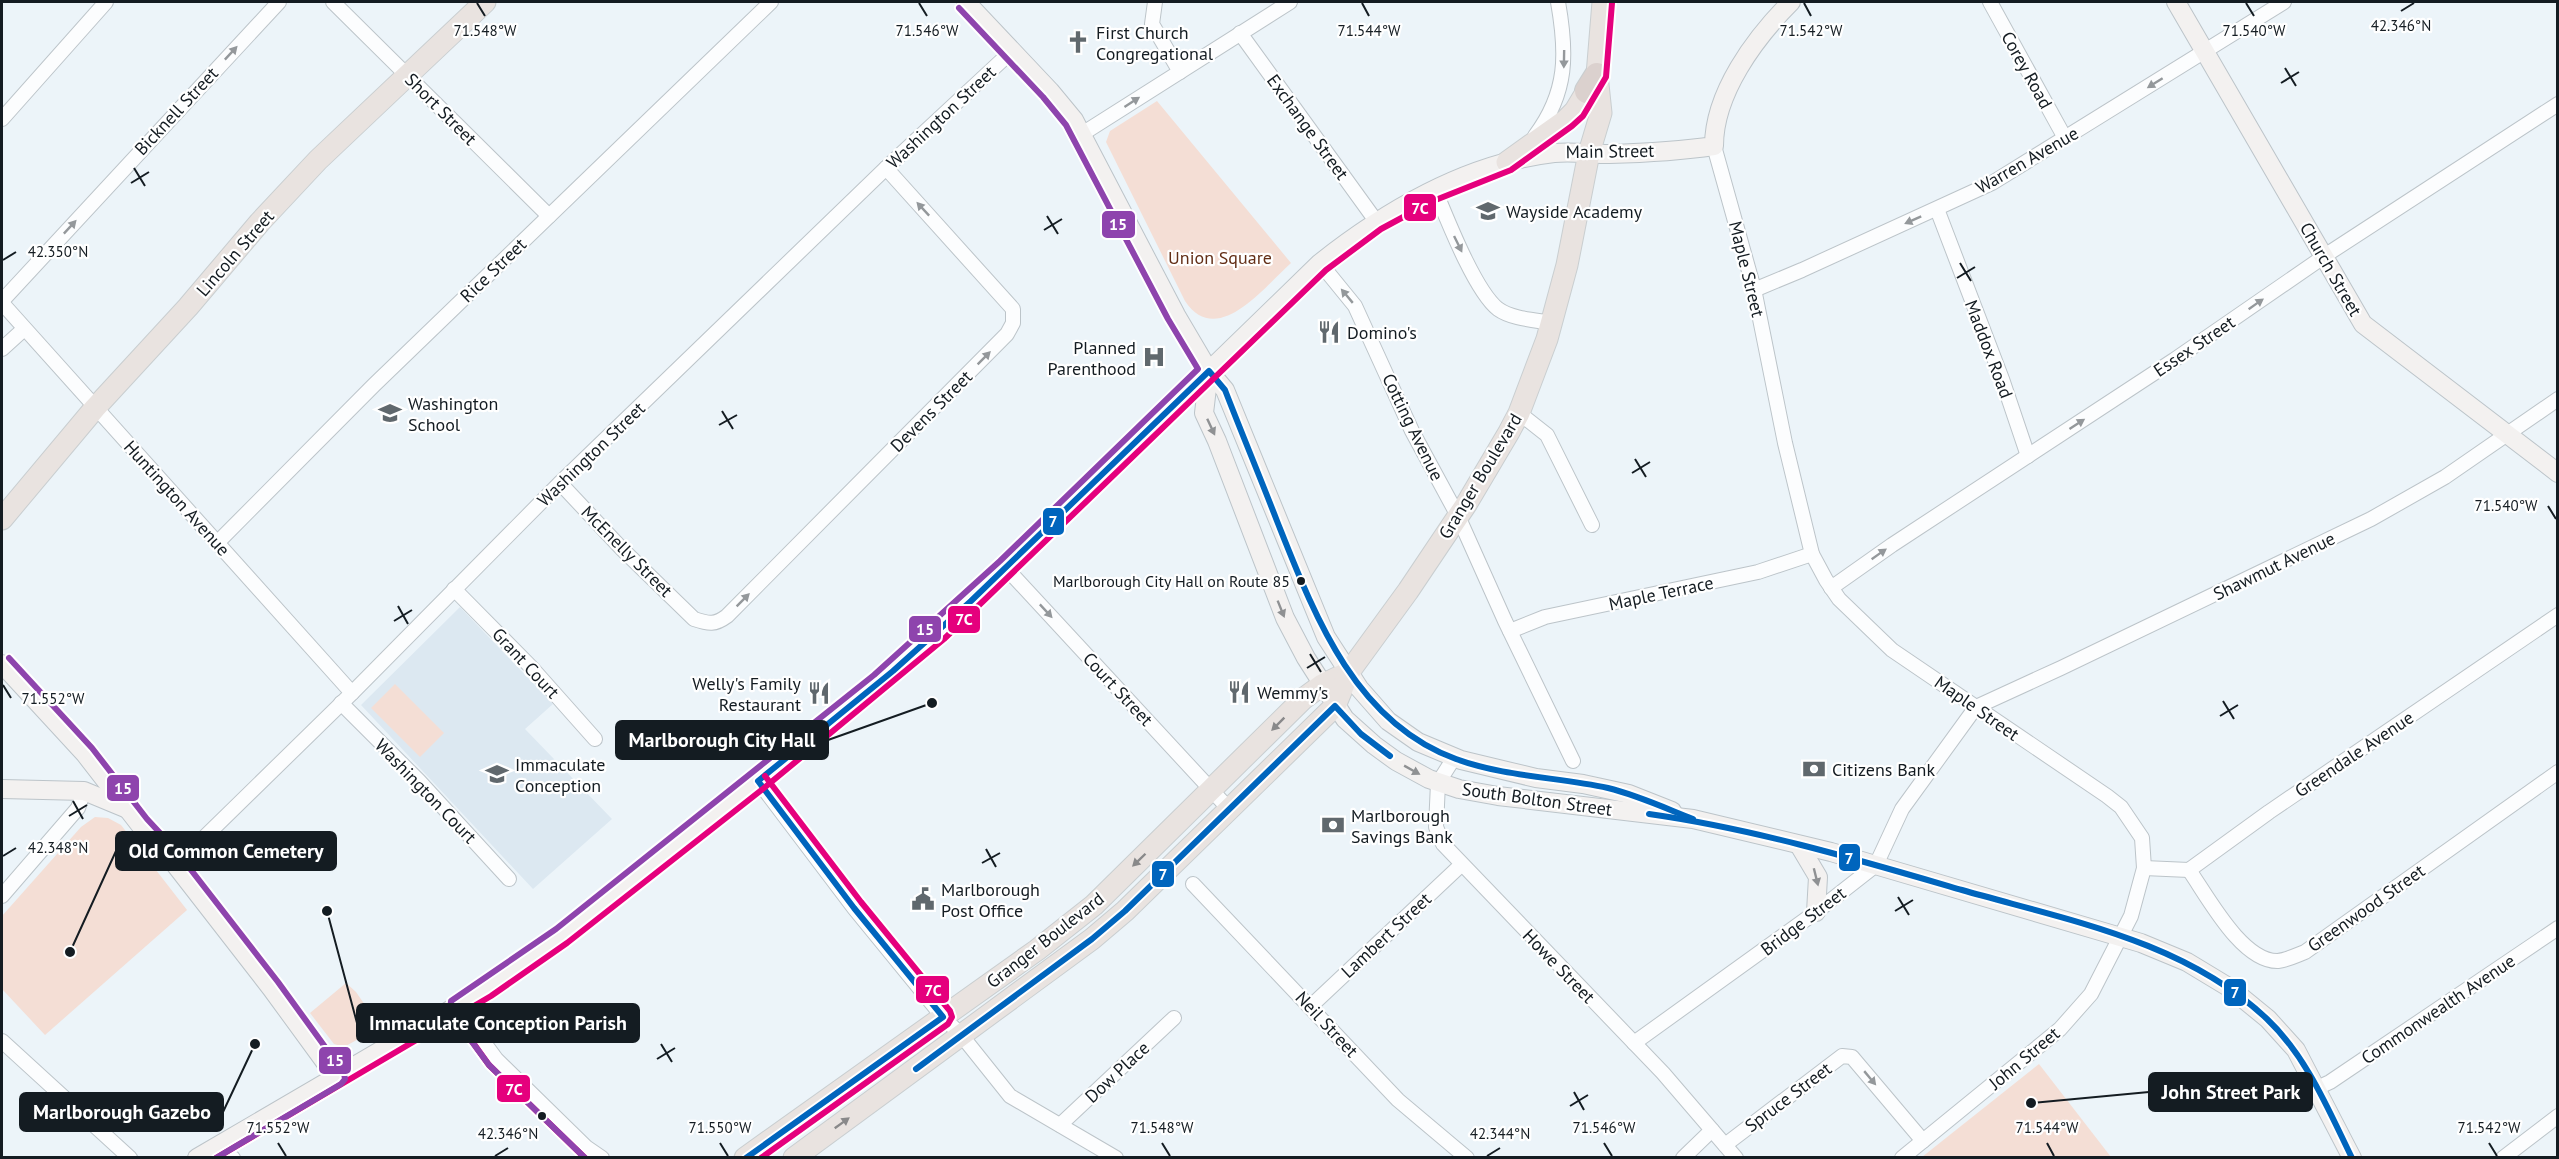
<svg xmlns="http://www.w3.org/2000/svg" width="2559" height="1159" viewBox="0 0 2559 1159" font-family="'PT Sans',sans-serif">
<rect width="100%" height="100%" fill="#ecf4f9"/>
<path fill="#dce8f1" d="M460,607L553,704L525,729L612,819L533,889L361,705Z"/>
<g fill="#f4ded5">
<path d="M1157,101L1291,263C1264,287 1217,349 1185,301L1106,142L1110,131Z"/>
<path d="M395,684L444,733L420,757L371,708Z"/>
<path d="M95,817L108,818L121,825L187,910L45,1035L2,989V916L81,827Z"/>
<path d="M346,983L356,992L380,1027L344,1047L334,1044L310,1013Z"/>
<path d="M2039,1064L2111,1157H1922Z"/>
</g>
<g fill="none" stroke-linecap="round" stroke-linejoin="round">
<g stroke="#bcc4c9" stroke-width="16">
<g id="street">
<path d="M333,2L549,216"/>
<path d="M1155,2L1152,24L1180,72"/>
<path d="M1990,2L2065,138"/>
<path d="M1240,33L1376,221"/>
<path d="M2,119L106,2"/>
<path d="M1082,134L1290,2"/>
<path d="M1535,136C1568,92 1567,53 1558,2"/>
<path d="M1714,146L1754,289L1785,443L1812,554L1826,580L1839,599L1892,650L2107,796L2121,807L2142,838L2144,868L2131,916L2091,994L2060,1029L1902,1158"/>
<path d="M1435,190C1447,219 1475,291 1498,309C1512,319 1535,320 1552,323"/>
<path d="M1937,209L2002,379L2028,456"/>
<path d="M1320,263L1355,306L1412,431L1458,516L1505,621L1573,761"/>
<path d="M1754,290L1802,270L1992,183L2284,2"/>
<path d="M2,301L279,2"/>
<path d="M2,303L352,693"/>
<path d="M2,349L24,329"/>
<path d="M1519,413L1547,435L1592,525"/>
<path d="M560,483L622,549L694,619C709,624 715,625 727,616L1007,334L1013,323V309L886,168"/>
<path d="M218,542L374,385L771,2"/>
<path d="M1006,568L1229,809"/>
<path d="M1831,588L1892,545L2174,360L2332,251L2558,104"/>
<path d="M454,589L531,667L595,739"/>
<path d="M1510,631L1545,617L1758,572L1812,554"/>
<path d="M341,703L419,781L509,879"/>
<path d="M1454,758L1438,783L1436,827L1443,844L1663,1073L1736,1158"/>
<path d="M758,781L854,908L943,1017L962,1036L1010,1096L1116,1158"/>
<path d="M176,865L352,693L560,483L886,168L1013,50"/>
<path d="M2144,868L2189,870L2269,812L2558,615"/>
<path d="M2189,870C2208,897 2242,962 2278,961C2287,960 2297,955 2305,952L2558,772"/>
<path d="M1193,884L1398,1100L1467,1158"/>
<path d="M2,896L78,808L84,791"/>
<path d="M1311,1006L1461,865"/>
<path d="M458,1007L496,1059L586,1147L602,1158"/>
<path d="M2,1041L130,1158"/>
<path d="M1634,1043L1816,912L1876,865L1902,809L1976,707L2061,668L2371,519L2445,477L2558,399"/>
<path d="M2317,1088L2330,1082L2558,928"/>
<path d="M1060,1125L1174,1018"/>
<path d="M1725,1145L1842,1056L1852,1057L1923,1141"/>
<path d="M210,1150L233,1158"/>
<path d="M1683,1158L1712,1130"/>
<path d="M2503,1158L2558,1116"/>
</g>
</g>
<g stroke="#bcc4c9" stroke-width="20">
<g id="secondary">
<path d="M966,2L1050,91L1074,120L1176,315L1209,371L1225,390L1326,637L1359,688L1388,721L1418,742L1461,760L1536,778L1583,784L1629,794L1672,811"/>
<path d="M2176,2L2363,324L2558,473"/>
<path d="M1209,371L1204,413L1217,441L1285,618L1306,658L1345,719L1374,745L1396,761L1429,779L1459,789L1498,796L1693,819L1831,852L2141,943L2187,962L2230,988L2268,1019L2296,1050L2352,1158"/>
<path d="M2,664L85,754L140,825L167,854L271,988L336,1077"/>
<path d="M2,789L84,791L125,808"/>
<path d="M1799,845L1818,877L1816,912"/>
<path d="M197,1158L486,989L561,936L758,781L880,682L938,632L1006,568L1320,263C1387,210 1467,163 1554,153C1572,151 1591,154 1609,154C1644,153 1680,151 1714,146C1714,93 1755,38 1791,2"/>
</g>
</g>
<g stroke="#c9ced0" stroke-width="23">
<g id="primary">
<path d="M1507,162L1566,120L1575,111L1587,91"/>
<path d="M2,519L95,408L188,307L260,222L318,160L485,2"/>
<path d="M745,1158L1037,950L1094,905L1303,699L1322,685L1349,672"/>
<path d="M794,1158L1092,939L1125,911L1335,706L1349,672L1408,591L1467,503L1509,432L1519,413L1547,339L1567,265L1589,153L1601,113L1597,75L1603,2"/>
</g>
</g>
<g stroke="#c9ced0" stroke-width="26">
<path id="highway" d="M1587,91L1597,75"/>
</g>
<use href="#street" stroke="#fcfdfe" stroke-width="14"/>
<use href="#secondary" stroke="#f3f1f0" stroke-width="18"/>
<use href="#primary" stroke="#e9e3e0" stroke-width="21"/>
<use href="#highway" stroke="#dbd1ce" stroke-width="24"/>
<g stroke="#fff" stroke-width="10">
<g id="bus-1">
<path d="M1649,814C1755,829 1859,860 1962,890C2067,920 2185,941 2267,1019C2307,1057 2328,1109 2352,1158"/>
<path d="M916,1069L1092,939L1125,911L1335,706L1361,734L1390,756"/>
<path d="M746,1158L943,1017L854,908L758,781L893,671L971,601L1209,371L1225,390C1242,434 1260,477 1277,521C1314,614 1354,722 1456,759C1505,777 1558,777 1608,788C1637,795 1665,808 1693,819"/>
</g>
</g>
<g stroke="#fff" stroke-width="10">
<g id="bus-2">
<path d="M451,1012L489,1065L585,1158"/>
<path d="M216,1158L491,996L567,943L764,788L944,639L1326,270L1381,229L1433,201L1511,170L1572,126L1583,116L1606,77L1612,3"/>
<path d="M761,1158L948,1024L952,1017L950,1011L861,902L765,776"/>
</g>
</g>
<g stroke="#fff" stroke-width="10">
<g id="bus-3">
<path d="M9,658L92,748L147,819L174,848L278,982L344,1073L345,1079L341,1084L216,1158"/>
<path d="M585,1158L489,1065L450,1012L451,1001L556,929L874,675L1000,561L1198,369L1168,319L1066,125L1043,97L959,8"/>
</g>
</g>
<use href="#bus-1" stroke="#0065bd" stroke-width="6"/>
<use href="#bus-2" stroke="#e5007d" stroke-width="6"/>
<use href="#bus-3" stroke="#8e44ad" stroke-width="6"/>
</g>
<defs><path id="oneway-solid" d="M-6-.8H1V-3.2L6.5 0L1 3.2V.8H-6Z" transform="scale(1.5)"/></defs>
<g fill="#94989b">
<use href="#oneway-solid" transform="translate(231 53) rotate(-47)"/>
<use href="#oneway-solid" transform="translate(1564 59) rotate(91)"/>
<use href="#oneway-solid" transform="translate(2155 83) rotate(148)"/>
<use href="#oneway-solid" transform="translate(1132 102) rotate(-33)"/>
<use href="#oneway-solid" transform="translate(923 209) rotate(-133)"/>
<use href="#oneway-solid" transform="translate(1913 220) rotate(156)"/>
<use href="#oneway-solid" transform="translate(70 227) rotate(-47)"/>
<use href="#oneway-solid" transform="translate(1458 244) rotate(64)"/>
<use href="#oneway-solid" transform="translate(1347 296) rotate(-130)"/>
<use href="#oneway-solid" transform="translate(2256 304) rotate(-35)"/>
<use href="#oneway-solid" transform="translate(984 358) rotate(-45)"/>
<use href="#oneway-solid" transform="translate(2077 424) rotate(-33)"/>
<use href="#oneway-solid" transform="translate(1879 554) rotate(-35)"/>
<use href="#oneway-solid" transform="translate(743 600) rotate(-45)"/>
<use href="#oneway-solid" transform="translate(1046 611) rotate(47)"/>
<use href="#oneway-solid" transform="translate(1870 1078) rotate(50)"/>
</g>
<g fill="#8f9193">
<use href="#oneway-solid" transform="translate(1211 427) rotate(65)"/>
<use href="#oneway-solid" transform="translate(1281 609) rotate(68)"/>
<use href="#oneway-solid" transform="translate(1412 770) rotate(29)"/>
<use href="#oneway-solid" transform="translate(1816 877) rotate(76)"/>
</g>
<g fill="#89898a">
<use href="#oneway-solid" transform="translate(1278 724) rotate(135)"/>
<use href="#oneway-solid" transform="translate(1139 860) rotate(136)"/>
<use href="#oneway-solid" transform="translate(842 1123) rotate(-36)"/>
</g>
<path fill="none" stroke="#141c22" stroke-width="2" d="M477,3L485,16M919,3L927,16M1362,3L1369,16M1804,3L1811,16M2246,3L2254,16M2401,11L2414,3M2285,68L2296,86M2281,83L2299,72M134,168L145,186M131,183L149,172M1047,216L1058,234M1044,230L1062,219M3,260L16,252M1960,263L1971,281M1957,278L1975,267M722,411L733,429M719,425L737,415M1635,459L1646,477M1632,473L1650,462M2548,506L2556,519M398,606L408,624M394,621L412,610M1310,654L1321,672M1307,668L1325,657M3,685L11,698M2223,701L2234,719M2220,716L2238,705M73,801L83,819M69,816L87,805M986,849L996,867M3,856L16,848M982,863L1000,853M1898,897L1909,915M1895,911L1913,900M661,1044L672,1062M657,1059L675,1048M1574,1092L1584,1110M1570,1106L1588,1095M278,1143L286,1156M720,1143L728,1156M1162,1143L1170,1156M1604,1143L1612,1156M2047,1143L2054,1156M2489,1143L2497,1156M495,1156L508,1148M1487,1156L1500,1148"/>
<defs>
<g id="church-bare" transform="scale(1.8)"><path d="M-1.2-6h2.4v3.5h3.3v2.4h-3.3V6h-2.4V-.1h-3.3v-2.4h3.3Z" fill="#60686d" stroke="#fff" stroke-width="2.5" paint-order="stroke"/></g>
<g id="school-bare" transform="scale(1.8)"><path d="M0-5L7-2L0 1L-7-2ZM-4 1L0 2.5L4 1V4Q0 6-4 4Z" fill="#60686d" stroke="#fff" stroke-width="2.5" paint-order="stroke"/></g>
<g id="restaurant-bare" transform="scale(1.8)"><path d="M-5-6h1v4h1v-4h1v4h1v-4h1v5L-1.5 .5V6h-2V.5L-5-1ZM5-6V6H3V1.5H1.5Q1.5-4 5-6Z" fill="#60686d" stroke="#fff" stroke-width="2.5" paint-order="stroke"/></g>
<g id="hospital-bare" transform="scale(1.8)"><path d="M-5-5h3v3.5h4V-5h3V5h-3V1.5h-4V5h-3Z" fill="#60686d" stroke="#fff" stroke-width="2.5" paint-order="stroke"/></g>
<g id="bank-bare" transform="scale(1.8)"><path d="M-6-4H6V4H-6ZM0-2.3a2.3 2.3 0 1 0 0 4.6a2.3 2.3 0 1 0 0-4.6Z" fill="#60686d" stroke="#fff" stroke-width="2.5" paint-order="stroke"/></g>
<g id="civic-bare" transform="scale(1.8)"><path d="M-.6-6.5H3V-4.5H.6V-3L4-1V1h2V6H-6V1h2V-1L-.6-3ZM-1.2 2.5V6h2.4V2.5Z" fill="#60686d" stroke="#fff" stroke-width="2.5" paint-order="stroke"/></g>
</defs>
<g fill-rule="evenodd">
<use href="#church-bare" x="1078" y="42"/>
<use href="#school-bare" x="1488" y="211"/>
<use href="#restaurant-bare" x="1329" y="332"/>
<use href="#hospital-bare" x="1154" y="357"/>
<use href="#school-bare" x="390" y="413"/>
<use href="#restaurant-bare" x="1239" y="692"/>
<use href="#restaurant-bare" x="819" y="693"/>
<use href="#bank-bare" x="1814" y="769"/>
<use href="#school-bare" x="497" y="774"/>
<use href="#bank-bare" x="1333" y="825"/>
<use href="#civic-bare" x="923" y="899"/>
</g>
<g fill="#141c22" stroke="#fff" stroke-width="2">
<circle cx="1301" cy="581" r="5"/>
<circle cx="542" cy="1116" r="5"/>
</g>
<g text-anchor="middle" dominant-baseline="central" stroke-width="4.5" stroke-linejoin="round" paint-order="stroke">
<g font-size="16" fill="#141c22" stroke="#fff" text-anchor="end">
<text x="1290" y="581">Marlborough City Hall on Route 85</text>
</g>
<g font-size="18" fill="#141c22" stroke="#fff" text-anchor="start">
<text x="1096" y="32">First Church<tspan x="1096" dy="21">Congregational</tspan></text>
<text x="1506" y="211">Wayside Academy</text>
<text x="1347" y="332">Domino's</text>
<text x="1136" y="347" text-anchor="end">Planned<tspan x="1136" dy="21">Parenthood</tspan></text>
<text x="408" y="403">Washington<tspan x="408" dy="21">School</tspan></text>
<text x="801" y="683" text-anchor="end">Welly's Family<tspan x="801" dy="21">Restaurant</tspan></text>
<text x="1257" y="692">Wemmy's</text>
<text x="515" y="764">Immaculate<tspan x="515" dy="21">Conception</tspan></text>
<text x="1832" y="769">Citizens Bank</text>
<text x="1351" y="815">Marlborough<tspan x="1351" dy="21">Savings Bank</tspan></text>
<text x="941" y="889">Marlborough<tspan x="941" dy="21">Post Office</tspan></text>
</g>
<g font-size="18" fill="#141c22" stroke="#fff">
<text transform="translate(2027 70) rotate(61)">Corey Road</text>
<text transform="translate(441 109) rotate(45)">Short Street</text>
<text transform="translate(176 111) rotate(-47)">Bicknell Street</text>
<text transform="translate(941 117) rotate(-43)">Washington Street</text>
<text transform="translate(1308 127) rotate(54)">Exchange Street</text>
<text transform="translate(1610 151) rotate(-1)">Main Street</text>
<text transform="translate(2027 160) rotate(-30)">Warren Avenue</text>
<text transform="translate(235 253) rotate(-49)">Lincoln Street</text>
<text transform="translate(1747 269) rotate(76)">Maple Street</text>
<text transform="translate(2331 269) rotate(60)">Church Street</text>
<text transform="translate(493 270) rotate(-44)">Rice Street</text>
<text transform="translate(2194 346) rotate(-34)">Essex Street</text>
<text transform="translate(1989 349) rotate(69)">Maddox Road</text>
<text transform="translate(931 411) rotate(-45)">Devens Street</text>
<text transform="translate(1413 427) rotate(64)">Cotting Avenue</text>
<text transform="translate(591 454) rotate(-44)">Washington Street</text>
<text transform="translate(1480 476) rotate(-59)">Granger Boulevard</text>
<text transform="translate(177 498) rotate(48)">Huntington Avenue</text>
<text transform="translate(627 551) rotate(45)">McEnelly Street</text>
<text transform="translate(2274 566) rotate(-26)">Shawmut Avenue</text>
<text transform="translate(1661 593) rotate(-12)">Maple Terrace</text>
<text transform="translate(526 663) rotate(47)">Grant Court</text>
<text transform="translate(1118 689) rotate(47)">Court Street</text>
<text transform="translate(1977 708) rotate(35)">Maple Street</text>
<text transform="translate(2354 754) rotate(-34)">Greendale Avenue</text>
<text transform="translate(426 791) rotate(46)">Washington Court</text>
<text transform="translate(1537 799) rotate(8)">South Bolton Street</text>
<text transform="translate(2366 908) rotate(-35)">Greenwood Street</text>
<text transform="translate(1803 921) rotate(-37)">Bridge Street</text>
<text transform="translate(1386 935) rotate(-43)">Lambert Street</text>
<text transform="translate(1045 940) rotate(-38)">Granger Boulevard</text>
<text transform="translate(1559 966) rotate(46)">Howe Street</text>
<text transform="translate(2438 1009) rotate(-34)">Commonwealth Avenue</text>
<text transform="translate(1327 1024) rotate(47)">Neil Street</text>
<text transform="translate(2024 1058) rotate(-40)">John Street</text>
<text transform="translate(1117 1072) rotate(-43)">Dow Place</text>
<text transform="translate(1788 1097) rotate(-37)">Spruce Street</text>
</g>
<g font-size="18" fill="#622e16" stroke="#fff">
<text x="1220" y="257">Union Square</text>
</g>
</g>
<g font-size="15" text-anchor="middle" fill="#141c22" stroke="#fff" stroke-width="4.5" stroke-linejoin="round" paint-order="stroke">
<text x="2401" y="31">42.346°N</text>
<text x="2254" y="36">71.540°W</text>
<text x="485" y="36">71.548°W</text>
<text x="927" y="36">71.546°W</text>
<text x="1369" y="36">71.544°W</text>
<text x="1811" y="36">71.542°W</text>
<text x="58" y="257">42.350°N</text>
<text x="2506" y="511">71.540°W</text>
<text x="53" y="704">71.552°W</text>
<text x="58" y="853">42.348°N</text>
<text x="278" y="1133">71.552°W</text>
<text x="720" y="1133">71.550°W</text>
<text x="1162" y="1133">71.548°W</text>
<text x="1604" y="1133">71.546°W</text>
<text x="2047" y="1133">71.544°W</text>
<text x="2489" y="1133">71.542°W</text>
<text x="508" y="1139">42.346°N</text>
<text x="1500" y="1139">42.344°N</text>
</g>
<path fill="none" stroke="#141c22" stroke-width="2" d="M932 703L828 740M70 952L116 851M327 911L357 1023M2031 1103L2149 1092M255 1044L223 1112"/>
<g fill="#141c22" stroke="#fff" stroke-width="2">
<circle cx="932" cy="703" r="6"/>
<circle cx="70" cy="952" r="6"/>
<circle cx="327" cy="911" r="6"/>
<circle cx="2031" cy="1103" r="6"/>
<circle cx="255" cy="1044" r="6"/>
</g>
<g fill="#141c22" stroke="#141c22" stroke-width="2">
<rect x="616" y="721" width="212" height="38" rx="6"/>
<rect x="116" y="832" width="220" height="38" rx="6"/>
<rect x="357" y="1004" width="282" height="38" rx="6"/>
<rect x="2149" y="1073" width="163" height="38" rx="6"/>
<rect x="20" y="1093" width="203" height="38" rx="6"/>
</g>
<g font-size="20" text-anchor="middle" font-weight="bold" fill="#fff">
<text x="722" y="747">Marlborough City Hall</text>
<text x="226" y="858">Old Common Cemetery</text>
<text x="498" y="1030">Immaculate Conception Parish</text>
<text x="2231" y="1099">John Street Park</text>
<text x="122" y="1119">Marlborough Gazebo</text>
</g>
<g stroke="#fff" stroke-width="2">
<rect x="1403" y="193" width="34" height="29" rx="6" fill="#e5007d"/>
<rect x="1101" y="210" width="35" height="29" rx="6" fill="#8e44ad"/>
<rect x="1042" y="507" width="23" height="29" rx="6" fill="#0065bd"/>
<rect x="947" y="605" width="34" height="29" rx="6" fill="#e5007d"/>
<rect x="908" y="615" width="34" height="28" rx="6" fill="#8e44ad"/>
<rect x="106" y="774" width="34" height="28" rx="6" fill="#8e44ad"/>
<rect x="1838" y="843" width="23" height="29" rx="6" fill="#0065bd"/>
<rect x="1151" y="860" width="24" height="28" rx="6" fill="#0065bd"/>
<rect x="915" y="975" width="35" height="29" rx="6" fill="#e5007d"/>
<rect x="2223" y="978" width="24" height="29" rx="6" fill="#0065bd"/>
<rect x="318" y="1046" width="34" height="29" rx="6" fill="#8e44ad"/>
<rect x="496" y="1074" width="35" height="29" rx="6" fill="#e5007d"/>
</g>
<g font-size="16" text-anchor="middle" font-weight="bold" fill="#fff">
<text x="1420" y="214">7C</text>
<text x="1118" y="230">15</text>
<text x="1053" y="527">7</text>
<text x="964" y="625">7C</text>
<text x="925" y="635">15</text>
<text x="123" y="794">15</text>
<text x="1849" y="864">7</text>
<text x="1163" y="880">7</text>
<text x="933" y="996">7C</text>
<text x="2235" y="998">7</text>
<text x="335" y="1066">15</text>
<text x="514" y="1095">7C</text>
</g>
<rect width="2559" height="1159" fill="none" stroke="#141c22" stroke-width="6"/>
</svg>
